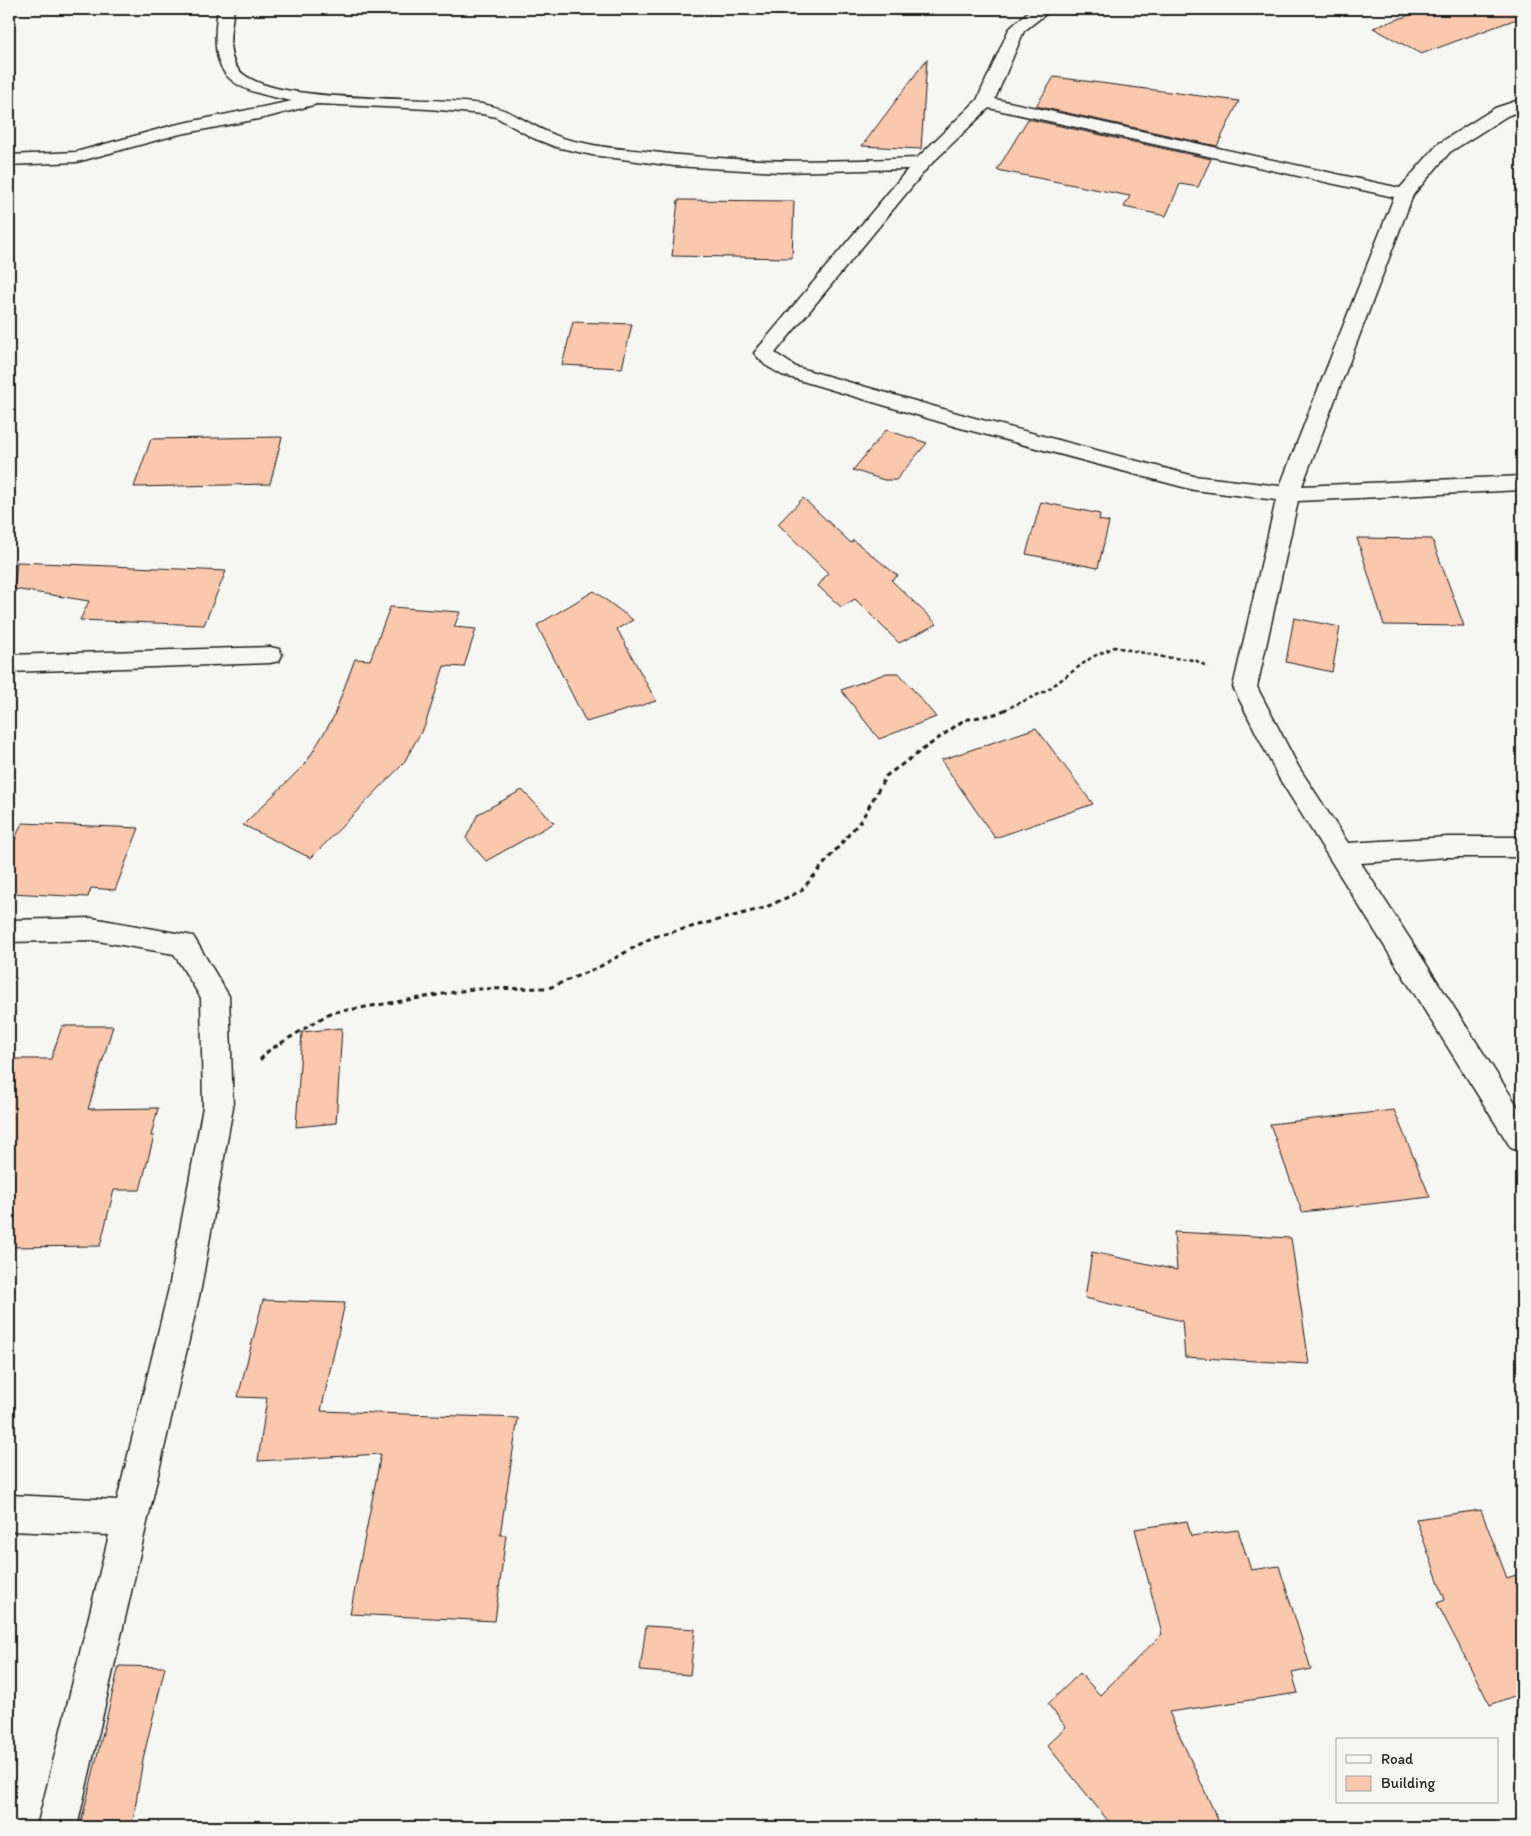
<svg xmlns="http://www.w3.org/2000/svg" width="1531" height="1836" viewBox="0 0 1531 1836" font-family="Itim,sans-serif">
<rect width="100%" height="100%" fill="#f6f6f2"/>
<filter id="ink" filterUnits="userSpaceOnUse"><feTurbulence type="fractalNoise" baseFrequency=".02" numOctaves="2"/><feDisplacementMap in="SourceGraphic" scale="10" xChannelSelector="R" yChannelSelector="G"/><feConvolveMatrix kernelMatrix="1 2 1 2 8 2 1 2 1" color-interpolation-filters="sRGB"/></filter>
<g filter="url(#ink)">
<g fill="#fcc8ac" stroke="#1c1c1c">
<path d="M1427,9H1522V17L1421,54L1373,28Z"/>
<path d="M927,59L921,149L862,146Z"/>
<path d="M1054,77L1239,101L1217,146L1036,106Z"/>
<path d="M1028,119L1211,159L1198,187L1180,184L1166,216L1124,207L1130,196L997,170Z"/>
<path d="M678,200L794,201L792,258L672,256Z"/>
<path d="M573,322L632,324L622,368L562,365Z"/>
<path d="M886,430L927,443L896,480H884L853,470Z"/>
<path d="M282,437L270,484L134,487L151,439Z"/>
<path d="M803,498L851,543L853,540L898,576L891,580L937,624L899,643L855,599L841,607L818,586L828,573L778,524Z"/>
<path d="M1041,502L1100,514L1099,520L1109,522L1098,568L1026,554Z"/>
<path d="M1357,538L1432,539L1464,626L1384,625Z"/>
<path d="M17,562L226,571L204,625L80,620L89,601L14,589Z"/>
<path d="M594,591L633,620L617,629L656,701L586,722L537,625Z"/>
<path d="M390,607L460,612L454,627L476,629L464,667L444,666L425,725L403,764L311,858L243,825L306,763L333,718L355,659L370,660Z"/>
<path d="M1294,618L1340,627L1332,672L1286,662Z"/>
<path d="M887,673H899L936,717L879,739L841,690Z"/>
<path d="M1036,728L1093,804L995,838L941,760Z"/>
<path d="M522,790L554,823L486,861L466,838L478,814Z"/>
<path d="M22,823L139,828L115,890L91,888L88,897L9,893V853Z"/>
<path d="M62,1026H113L88,1109L158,1108L151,1136H154L140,1190H114L100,1246L9,1247V1080L16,1059H51Z"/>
<path d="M342,1028L336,1123L296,1127L302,1032Z"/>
<path d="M1394,1110L1430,1197L1302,1212L1270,1124Z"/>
<path d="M1174,1232L1291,1238L1309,1364L1185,1357L1182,1321L1085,1298L1092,1252L1177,1270Z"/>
<path d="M263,1300L345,1303L321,1411L518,1418L500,1535H506L495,1621L350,1614L381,1454L258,1461L267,1398L238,1397Z"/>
<path d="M1481,1510L1507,1578L1522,1573V1693L1490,1705L1437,1603L1445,1600L1416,1519Z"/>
<path d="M1187,1521L1191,1536L1238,1530L1251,1570L1279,1566L1311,1669L1292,1673L1298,1693L1169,1712L1221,1827H1113L1047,1745L1066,1727L1048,1704L1080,1673L1100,1695L1162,1634L1135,1529Z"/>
<path d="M646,1626L695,1629L690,1675L640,1671Z"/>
<path d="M119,1666L165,1667L143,1759L132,1827H80Z"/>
</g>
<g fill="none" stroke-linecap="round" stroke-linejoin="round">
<g stroke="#1c1c1c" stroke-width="3">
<g id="minor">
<path d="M218,9H234C231,29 224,59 243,74C282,105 426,95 482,104C512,109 528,125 555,135C564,139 574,141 584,143C604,148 624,149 644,151C735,163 826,162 917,158L977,100L1009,29L1031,9H1052L1024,31L995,99L1400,188L1438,144L1495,108L1522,99V110L1507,116L1450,152L1413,195L1302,486L1522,476V490L1298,501L1257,687L1298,766L1348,843L1448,837H1522V857H1448L1361,863L1522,1113V1152L1511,1148L1279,778L1233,687L1276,500L1194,490L957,427L782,375L765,365L754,353L908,169L780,172L674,166L592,155L556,147L533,138L496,117L482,114L429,109L317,104L268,117L176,135L77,162L9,165V155L76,152L174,125L292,101C228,89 208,77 218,9ZM989,108L1394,197L1280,486L1194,476L971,417L796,367L775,353L928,167Z"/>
<path d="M270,647L279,649L282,655L279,661L270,663L9,672V655Z"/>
<path d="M92,918L193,936L229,996L233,1107L201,1288L77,1827H37L109,1535L9,1531V1495L117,1500L169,1288L203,1107L201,998L174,954L92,940L9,942V920Z"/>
</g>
</g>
<path stroke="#1c1c1c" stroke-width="2.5" stroke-dasharray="4 3" stroke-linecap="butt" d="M1004,710L1046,691L1092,657L1115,647L1163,657L1195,660L1208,667"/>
<path stroke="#1c1c1c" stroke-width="3" stroke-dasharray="5 4" stroke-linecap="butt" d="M260,1060L268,1051L330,1013L473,989L549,988L599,967L653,937L764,908L801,891L862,819L886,776L964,720L995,714L1007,709"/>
<use href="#minor" fill="#f6f6f2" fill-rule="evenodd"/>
</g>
</g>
<rect width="1531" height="1836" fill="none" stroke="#f6f6f2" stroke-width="30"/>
<rect x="15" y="15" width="1501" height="1806" fill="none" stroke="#1c1c1c" stroke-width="2" filter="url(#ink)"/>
<rect x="1336" y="1738" width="162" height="65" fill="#f6f6f2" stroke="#9f9f9c"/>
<rect x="1346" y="1755" width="25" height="8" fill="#f6f6f2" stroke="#9f9f9c"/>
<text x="1381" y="1764" font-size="15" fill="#1c1c1c">Road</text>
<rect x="1346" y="1776" width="25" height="15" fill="#fcc8ac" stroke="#9f9f9c"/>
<text x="1381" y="1788" font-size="15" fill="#1c1c1c">Building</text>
</svg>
